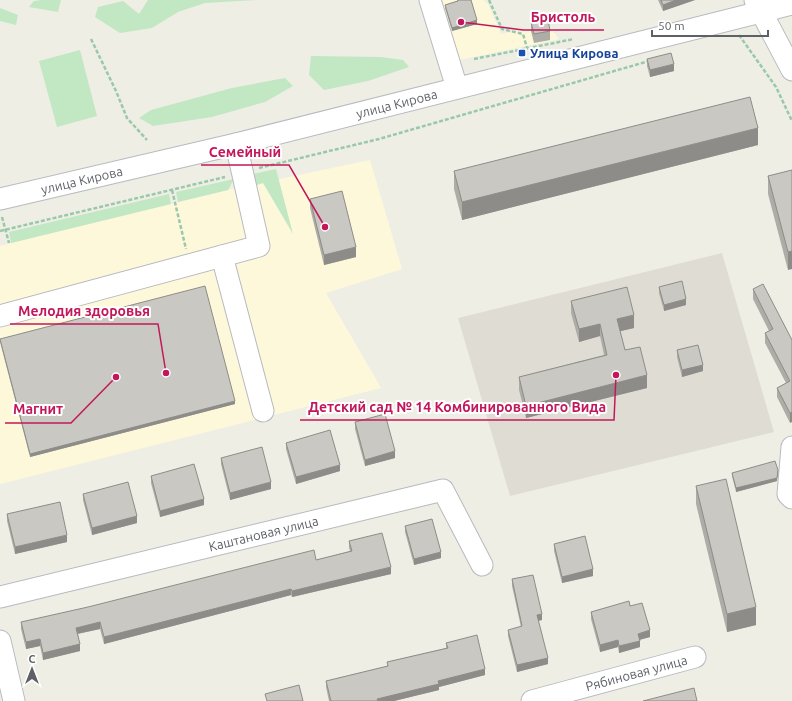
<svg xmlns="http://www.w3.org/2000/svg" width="792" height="701" viewBox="0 0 792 701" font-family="Ubuntu,sans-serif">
<rect width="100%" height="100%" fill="#efeee5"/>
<g fill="#fef8db">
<path d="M435,0H483L488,4L501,34L548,25L559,39L454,61Z"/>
<path d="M370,160L402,269L326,293L381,388L0,484V246L228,190Z"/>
</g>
<path fill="#dfddd3" d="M722,253L774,432L510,496L458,318Z"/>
<g fill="#c1e7c3">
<path d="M42,0H61L58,12L29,7L34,1Z"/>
<path d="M148,0H256L205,3L178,12L152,28L120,33L95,17L98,7L123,1L139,14Z"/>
<path d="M0,8L18,15L16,25L0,21Z"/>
<path d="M80,50L97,116L57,127L39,61Z"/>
<path d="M311,56L381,57L403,60L409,67L368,81L324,90L309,75Z"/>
<path d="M285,78L293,86L265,102L212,117L153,126L139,118L151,110L232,88Z"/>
<path d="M276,169L293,234L263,183L257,185L253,174Z"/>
<path d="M234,179L228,190L178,202L176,192Z"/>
<path d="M169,194L171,204L11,243L9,232Z"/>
</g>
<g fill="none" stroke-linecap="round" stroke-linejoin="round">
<g stroke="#b7babf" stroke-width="23">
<g id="minor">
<path d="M430,0L457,88"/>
<path d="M755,0L792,70"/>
<path id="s1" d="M0,199L236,144L792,4"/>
<path d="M222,256L263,411"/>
<path d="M0,316L259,246L236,144"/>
<path d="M792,447L788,494L792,498"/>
<path id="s2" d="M0,597L443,490L482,565"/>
<path d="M0,641L14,701"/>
<path id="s3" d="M532,701L695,657"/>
</g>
</g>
<g stroke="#9ac8aa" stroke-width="2.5" stroke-dasharray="4 2" stroke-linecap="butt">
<path d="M489,0L502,29L523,34L527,48"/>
<path d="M739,35L776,87L792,121"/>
<path d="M91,39L116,91L127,118L147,140"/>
<path d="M474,59L574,39"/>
<path d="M259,168L379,139L649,61"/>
<path d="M172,190L186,249"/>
<path d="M2,217L9,243"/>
<path d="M0,231L225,177"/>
</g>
<use href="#minor" stroke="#fff" stroke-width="21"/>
</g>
<g fill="#aeaca7">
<path d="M457,0H471L477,24L452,31L445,8V5L457,1Z"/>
<path d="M658,0H695L663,11Z"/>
<path d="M531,22L550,31V40L534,43L531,31Z"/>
<path d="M647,59L674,71L650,77L647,66Z"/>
<path d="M758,145L462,220L454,189V171Z"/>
<path d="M792,170L788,270L768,194V176Z"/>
<path d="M310,199L356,257L324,265L310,208Z"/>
<path d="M659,287L686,305L664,311L659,293Z"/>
<path d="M753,289L792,340L790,423L777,397V388L786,383L765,343V333L769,331L753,299Z"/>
<path d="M571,301L634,328L620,331L625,350L647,388L526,418L519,390V377L604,355L600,336L579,342L571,313Z"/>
<path d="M0,339L235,404L30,457L0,342Z"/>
<path d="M677,350L703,371L682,377L677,357Z"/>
<path d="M355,422L395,458L365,466L355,429Z"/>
<path d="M286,443L340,471L296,484L286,449Z"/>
<path d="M221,458L271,489L230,500L221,464Z"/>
<path d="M732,473L777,481L736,492L732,476Z"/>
<path d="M151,476L204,505L160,517L151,483Z"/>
<path d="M696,486L756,625L727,632L696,504Z"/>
<path d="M83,494L137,523L92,535L83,500Z"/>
<path d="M7,514L67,542L15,554L7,521Z"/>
<path d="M405,526L441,558L414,565L405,532Z"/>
<path d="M349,541L391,574L292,597L291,595L104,644L100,629L78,634L80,651L43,660L40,646L26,649L21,629V622L316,560L350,551L349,548Z"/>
<path d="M554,544L593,576L562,583L554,551Z"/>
<path d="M512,579L542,620L538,621L548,664L517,672L508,636V630L521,627L512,586Z"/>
<path d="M630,606L650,637L640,640V647L619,653L618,647L600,652L591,619V612Z"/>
<path d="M446,643L485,675L439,687V690L394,701H329L326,687V681L387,666V662L446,648Z"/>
</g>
<g fill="#8d8c88">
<path d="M676,0H695L663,11V5Z"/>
<path d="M477,20V24L452,31V28Z"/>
<path d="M674,64V71L650,77V70Z"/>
<path d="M758,128V145L462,220V202Z"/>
<path d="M356,247V257L324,265V255Z"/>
<path d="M792,251V269L788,270V252Z"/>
<path d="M686,299V305L664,311V305Z"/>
<path d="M634,315V328L617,332V319Z"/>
<path d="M600,324V336L579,342V329Z"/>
<path d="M703,365V371L682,377V370Z"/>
<path d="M647,375V388L526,418V406Z"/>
<path d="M235,401V404L30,457V454Z"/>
<path d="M792,412V422L790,423V413Z"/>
<path d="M395,451V458L365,466V460Z"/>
<path d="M340,465V471L296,484V477Z"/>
<path d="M778,470L777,481L736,492V488Z"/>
<path d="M271,482V489L230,500V493Z"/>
<path d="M204,499V505L160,517V511Z"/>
<path d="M137,516V523L92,535V528Z"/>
<path d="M67,535V542L15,554V547Z"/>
<path d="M441,552V558L414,565V559Z"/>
<path d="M391,567V574L292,597V591Z"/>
<path d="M593,569V576L562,583V577Z"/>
<path d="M291,589V595L104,644V637Z"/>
<path d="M756,607V625L727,632V614Z"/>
<path d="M542,614V620L537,621V615Z"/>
<path d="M100,622V629L76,634V628Z"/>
<path d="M650,630V637L638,640V634Z"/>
<path d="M40,639V646L26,649V642Z"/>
<path d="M618,640V647L600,652V645Z"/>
<path d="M640,641V647L619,653V646Z"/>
<path d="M80,644V651L43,660V653Z"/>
<path d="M548,658V664L517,672V665Z"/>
<path d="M485,669V675L439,687V690L394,701H377V699L438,681Z"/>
</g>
<g fill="#cac8c2" stroke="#8d8c88">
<path d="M458,0H471L477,20L452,28L445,5L458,1Z"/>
<path d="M661,0H676L663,5Z"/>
<path d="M548,19L550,31L534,34L531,22Z"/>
<path d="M671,53L674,64L650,70L647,59Z"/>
<path d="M750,97L758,128L462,202L454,171Z"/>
<path d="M792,170V251L788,252L768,176Z"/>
<path d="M342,191L356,247L324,255L310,199Z"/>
<path d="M682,281L686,299L664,305L659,287Z"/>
<path d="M763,284L792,340V412L790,413L777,388L790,381L765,333L773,329L753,289Z"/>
<path d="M205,286L235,401L30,454L0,339Z"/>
<path d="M627,287L634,315L617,319L625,350L640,347L647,375L526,406L519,377L607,355L600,324L579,329L571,301Z"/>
<path d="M698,345L703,365L682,370L677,350Z"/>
<path d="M385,414L395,451L365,460L355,422Z"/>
<path d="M330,430L340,465L296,477L286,443Z"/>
<path d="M262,447L271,482L230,493L221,458Z"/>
<path d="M775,461L778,470L777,478L736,488L732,473Z"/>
<path d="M194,464L204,499L160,511L151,476Z"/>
<path d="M726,479L756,607L727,614L696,486Z"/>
<path d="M128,482L137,516L92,528L83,494Z"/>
<path d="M60,502L67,535L15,547L7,514Z"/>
<path d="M432,519L441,552L414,559L405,526Z"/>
<path d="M382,533L391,567L292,591L291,589L104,637L100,622L76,628L80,644L43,653L40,639L26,642L21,622L88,607L314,550L316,560L352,551L349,541Z"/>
<path d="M585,536L593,569L562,577L554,544Z"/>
<path d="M533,575L542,614L537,615L548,658L517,665L508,630L522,626L512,579Z"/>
<path d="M629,601L630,606L642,603L650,630L638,634L640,641L619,646L618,640L600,645L591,612Z"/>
<path d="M477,635L485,669L438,681L439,684L377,699L378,701H331L326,681L388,666L387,662L448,648L446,643Z"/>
<path d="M299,685L303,701H267L265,694Z"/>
<path d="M694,688L697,701H643Z"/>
</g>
<rect fill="#1a4fb4" stroke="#fff" stroke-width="1.5" x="518" y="49" width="8" height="8" rx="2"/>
<g text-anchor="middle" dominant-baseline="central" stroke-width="4" stroke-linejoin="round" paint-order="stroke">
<g font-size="13" font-weight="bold" fill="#164399" stroke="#fff" text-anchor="start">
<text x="530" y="53">Улица Кирова</text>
</g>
<g font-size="13" fill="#5d6066" stroke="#fff">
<text stroke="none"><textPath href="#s1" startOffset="408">улица Кирова</textPath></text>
<text stroke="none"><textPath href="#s1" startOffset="84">улица Кирова</textPath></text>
<text stroke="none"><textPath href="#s2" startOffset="271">Каштановая улица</textPath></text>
<text stroke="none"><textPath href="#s3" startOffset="108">Рябиновая улица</textPath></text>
</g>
</g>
<path fill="none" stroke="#c2185b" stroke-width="1.5" d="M461 22L523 30H604M325 227L289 165H201M166 373L158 324H10M616 375L614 420H300M116 377L71 423H5"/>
<g fill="#c2185b" stroke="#fff" stroke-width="1.5">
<circle cx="461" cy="22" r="4"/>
<circle cx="325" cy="227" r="4"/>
<circle cx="166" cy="373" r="4"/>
<circle cx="616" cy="375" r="4"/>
<circle cx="116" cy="377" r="4"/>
</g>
<g font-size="14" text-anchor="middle" font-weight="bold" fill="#c2185b" stroke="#fff" stroke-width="4" stroke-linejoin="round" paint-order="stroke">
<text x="563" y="22">Бристоль</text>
<text x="245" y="157">Семейный</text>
<text x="84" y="316">Мелодия здоровья</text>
<text x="457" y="412">Детский сад № 14 Комбинированного Вида</text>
<text x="38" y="414">Магнит</text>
</g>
<g transform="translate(32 669)" stroke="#ffffff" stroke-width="3" paint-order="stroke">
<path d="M0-3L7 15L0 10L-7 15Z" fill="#5d6066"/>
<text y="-6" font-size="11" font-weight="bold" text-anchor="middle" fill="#5d6066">С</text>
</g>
<path d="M652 30v6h116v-6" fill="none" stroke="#5d6066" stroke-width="2"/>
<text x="658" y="30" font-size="12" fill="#5d6066" stroke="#ffffff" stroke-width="3" paint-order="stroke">50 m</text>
</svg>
